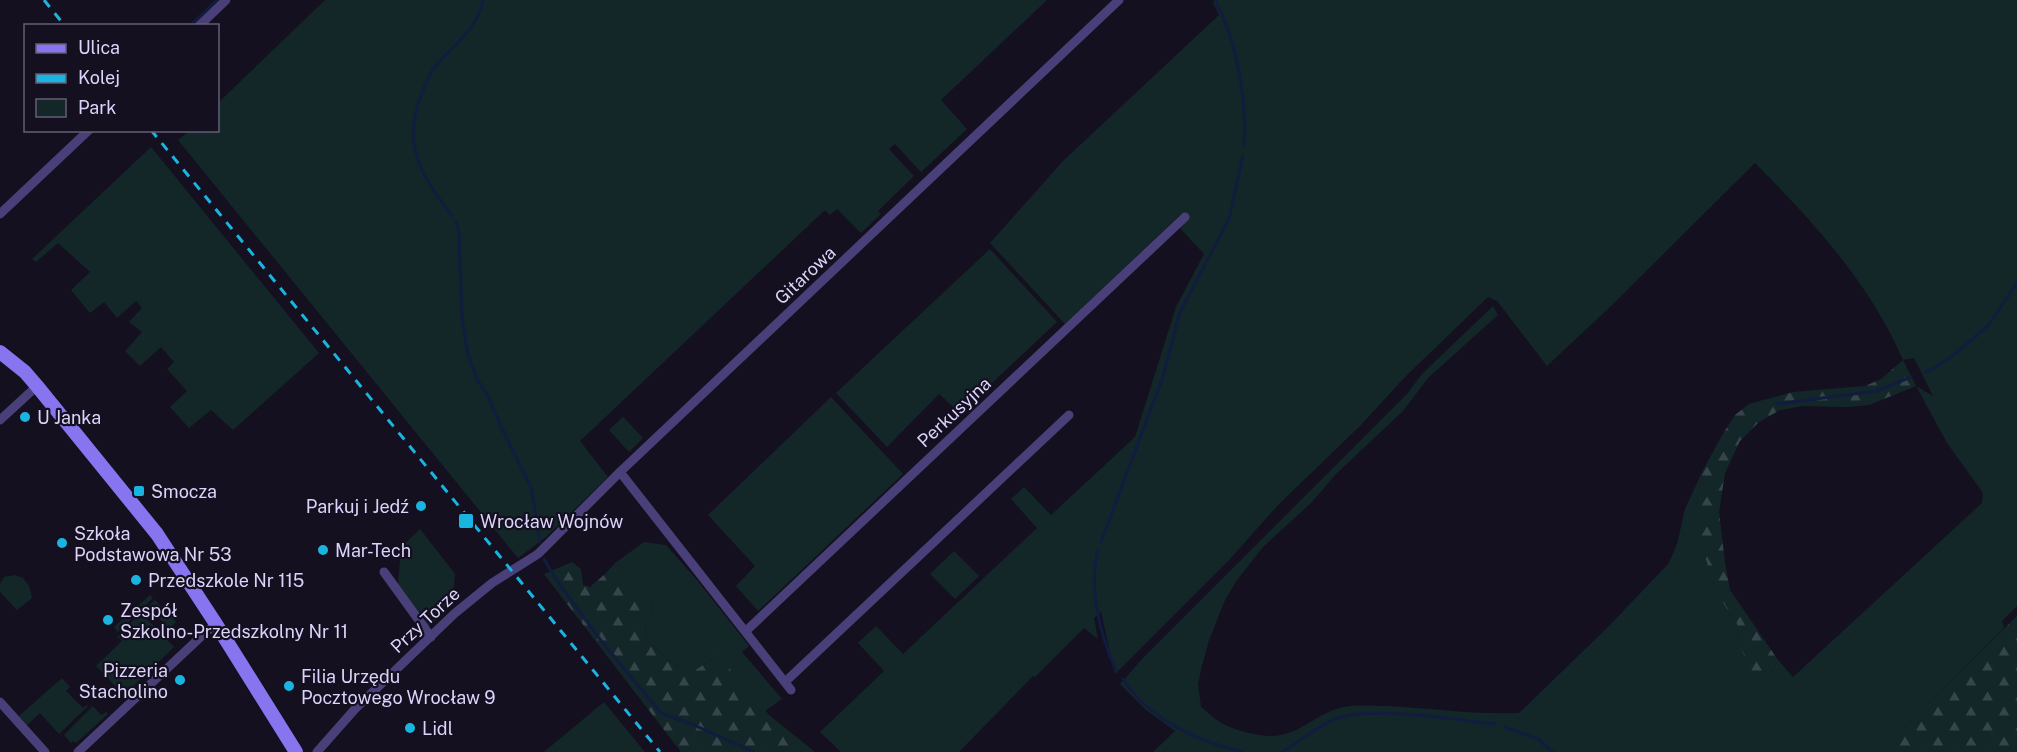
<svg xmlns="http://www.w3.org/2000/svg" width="2017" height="752" viewBox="0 0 2017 752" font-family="'Public Sans',sans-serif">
<defs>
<pattern id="forest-firs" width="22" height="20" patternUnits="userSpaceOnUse" patternTransform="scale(1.5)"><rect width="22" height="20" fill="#132729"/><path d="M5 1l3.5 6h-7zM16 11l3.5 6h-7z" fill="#354549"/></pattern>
</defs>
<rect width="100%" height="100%" fill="#141020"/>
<g fill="#132729">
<path d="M325,0H1047L941,100L967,129L921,172L895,144L889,149L914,176L878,211L881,214L861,233L837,209L830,215L825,210L580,441L608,477L546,537L518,558L178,140L189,131L218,130V103Z"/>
<path d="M1215,0H2017V606L2002,621L2004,628L1918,713L1883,752H1153L1175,731L1146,710L1120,684L1142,659L1407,394L1422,374L1493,306L1498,315L1428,378L1403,411L1336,474L1312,502L1263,547L1237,580L1225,600L1209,640L1202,666L1198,684L1201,707C1208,712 1215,720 1223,724C1235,730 1254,735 1268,736C1299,737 1313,715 1340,708C1354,704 1371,706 1386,706C1431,708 1475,715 1519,713L1607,628L1669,563L1677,544L1685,509L1703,470L1695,511L1714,589L1737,624L1738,639L1771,672L1778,660L1793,677L1982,503L1983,493L1947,443L1916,386L1933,396L1914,358L1903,360C1871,285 1813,221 1755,163L1611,306L1547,366L1497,301L1488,297L1404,378L1360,426L1279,504L1230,559L1115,674L1101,612L1094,618L1098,639L1084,628L1035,677L1033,676L959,752H841L820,732L884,671L858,643L876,626L903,654L1037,528L1011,499L1024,487L1051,515L1135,437L1176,307L1204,254L1180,228L1187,219L1182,213L1065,324L990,243L1063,161L1219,15L1213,3Z"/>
<path d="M151,147L319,353L233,430L211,410L189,428L170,407L187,391L167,369L174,362L161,347L140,366L125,351L142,332L129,322L142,308L136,301L117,318L104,302L90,313L71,290L90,272L58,243L36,262L32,259Z"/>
<path d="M990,249L1057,322L960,413L939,394L887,447L836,393Z"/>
<path d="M831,397L903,474L758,611L736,586L755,566L708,515Z"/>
<path d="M623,417L643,438L629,452L609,430Z"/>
<path d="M420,529L455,574L452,606L428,627L398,585L401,547Z"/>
<path d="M644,542L666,545L697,580L749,646L742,652L782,699L765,711L718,655L691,673L667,659L646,638L645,625L653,611L652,603L631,593L605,574L615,563Z"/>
<path d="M954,551L979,576L955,599L930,574Z"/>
<path d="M14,575L23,578L29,586L32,598L17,610L0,592V584L4,577Z"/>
<path d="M150,595L153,598L118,632L114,627Z"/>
<path d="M141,613L174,647L124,695L96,666L122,641L117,636Z"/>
<path d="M62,678L70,687L66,691L83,708L87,705L88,706L59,734L40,713L27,725L19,716Z"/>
<path d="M604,702L645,752H544Z"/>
<path d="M93,706L101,715L106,712L108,714L76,743L73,741L71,743L64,735Z"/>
</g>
<g fill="url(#forest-firs)">
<path d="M1903,360L1916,386L1869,405L1848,407L1803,406L1780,410L1759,422L1740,441L1725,473L1719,512L1725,563L1730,590L1778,660L1771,672L1750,671L1738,639L1737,624L1714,589L1703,548L1695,511L1703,470L1724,432L1735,415L1749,404L1793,392L1865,386L1881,379Z"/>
<path d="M572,562L581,569L583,585L590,587L605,574L631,593L652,603L653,611L645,625L646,638L667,659L691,673L718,655L769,715L815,752H681L544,574Z"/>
<path d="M155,600L176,622L169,629L148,606Z"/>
<path d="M2017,616V752H1883L1918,713Z"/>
</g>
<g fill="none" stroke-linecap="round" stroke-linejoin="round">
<g stroke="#111c3e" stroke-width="3">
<path d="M1215,0C1237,41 1247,100 1244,145"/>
<path d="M190,26L217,0"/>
<path d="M451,215C422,175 401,145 421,96C425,84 430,72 438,63C456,43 478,28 483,0"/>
<path d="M456,222L459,234L462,318L468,355L477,379L488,396L498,420L531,487L540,542"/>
<path d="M1925,373L1951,357L1988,326L2017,283"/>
<path d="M1777,404L1876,391L1911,377"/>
<path d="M1101,542L1163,377L1180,312L1229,219L1243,155"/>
<path d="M1098,550C1088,588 1100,635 1116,670"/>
<path d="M544,559L557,581L602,642L661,713L694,725L754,752"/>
<path d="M1123,679C1148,719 1198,741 1242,752"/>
<path d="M1505,727L1538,739L1553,752"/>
<path d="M1282,752C1301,742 1317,725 1338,718C1373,706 1456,720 1495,724"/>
</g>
<g stroke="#49407a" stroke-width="9">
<path d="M199,26L226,0"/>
<path d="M0,214L89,130"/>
<path d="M0,420L37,386"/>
<path d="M620,472L791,690"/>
<path d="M384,572L431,637"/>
<path d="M746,631L1185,217"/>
<path d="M785,682L1069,415"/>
<path d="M0,702L45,752"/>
<path d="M78,752L207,631L216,624"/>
<path d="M317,752L355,709L454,614L492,583L538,554L620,472L1119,0"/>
</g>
<path stroke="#8675ef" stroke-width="14" d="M0,352L25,372L37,386L157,534L216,624L296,752"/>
<g stroke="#19b5e0" stroke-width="3" stroke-dasharray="9 8" stroke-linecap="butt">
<path d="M44,0L65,26"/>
<path d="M151,130L660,752"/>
</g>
</g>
<g fill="#19b5e0" stroke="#141020" stroke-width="2">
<circle cx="25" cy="417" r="6"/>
<rect x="133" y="485" width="12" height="12" rx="3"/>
<circle cx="421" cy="506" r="6"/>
<rect x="458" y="513" width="16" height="16" rx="3"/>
<circle cx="62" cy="543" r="6"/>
<circle cx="323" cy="550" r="6"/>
<circle cx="136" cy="580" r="6"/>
<circle cx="108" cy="620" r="6"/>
<circle cx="180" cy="680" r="6"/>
<circle cx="289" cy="686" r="6"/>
<circle cx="410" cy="728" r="6"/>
</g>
<g text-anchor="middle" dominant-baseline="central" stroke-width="4.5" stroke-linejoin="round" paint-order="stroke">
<g font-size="18" fill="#dcd3fa" stroke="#141020">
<text transform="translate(805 275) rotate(-43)">Gitarowa</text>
<text transform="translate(954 412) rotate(-43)">Perkusyjna</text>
<text transform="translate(425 620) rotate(-43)">Przy Torze</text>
</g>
<g font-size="18" fill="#dcd3fa" stroke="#141020" text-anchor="start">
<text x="37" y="417">U Janka</text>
<text x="151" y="491">Smocza</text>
<text x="409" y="506" text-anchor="end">Parkuj i Jedź</text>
<text x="480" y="521">Wrocław Wojnów</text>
<text x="74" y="533">Szkoła<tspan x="74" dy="21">Podstawowa Nr 53</tspan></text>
<text x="335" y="550">Mar-Tech</text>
<text x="148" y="580">Przedszkole Nr 115</text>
<text x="120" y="610">Zespół<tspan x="120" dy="21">Szkolno-Przedszkolny Nr 11</tspan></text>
<text x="168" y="670" text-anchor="end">Pizzeria<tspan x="168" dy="21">Stacholino</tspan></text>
<text x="301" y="676">Filia Urzędu<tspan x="301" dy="21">Pocztowego Wrocław 9</tspan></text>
<text x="422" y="728">Lidl</text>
</g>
</g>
<rect x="24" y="24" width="195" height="108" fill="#141020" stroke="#645e77" stroke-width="1.5"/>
<rect x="36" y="44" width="30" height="9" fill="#8675ef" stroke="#645e77" stroke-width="1.5"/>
<text x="78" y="54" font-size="18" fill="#dcd3fa">Ulica</text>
<rect x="36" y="74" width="30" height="9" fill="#19b5e0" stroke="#645e77" stroke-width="1.5"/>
<text x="78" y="84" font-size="18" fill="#dcd3fa">Kolej</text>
<rect x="36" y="99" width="30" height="18" fill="#132729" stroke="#645e77" stroke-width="1.5"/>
<text x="78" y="114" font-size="18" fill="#dcd3fa">Park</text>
</svg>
